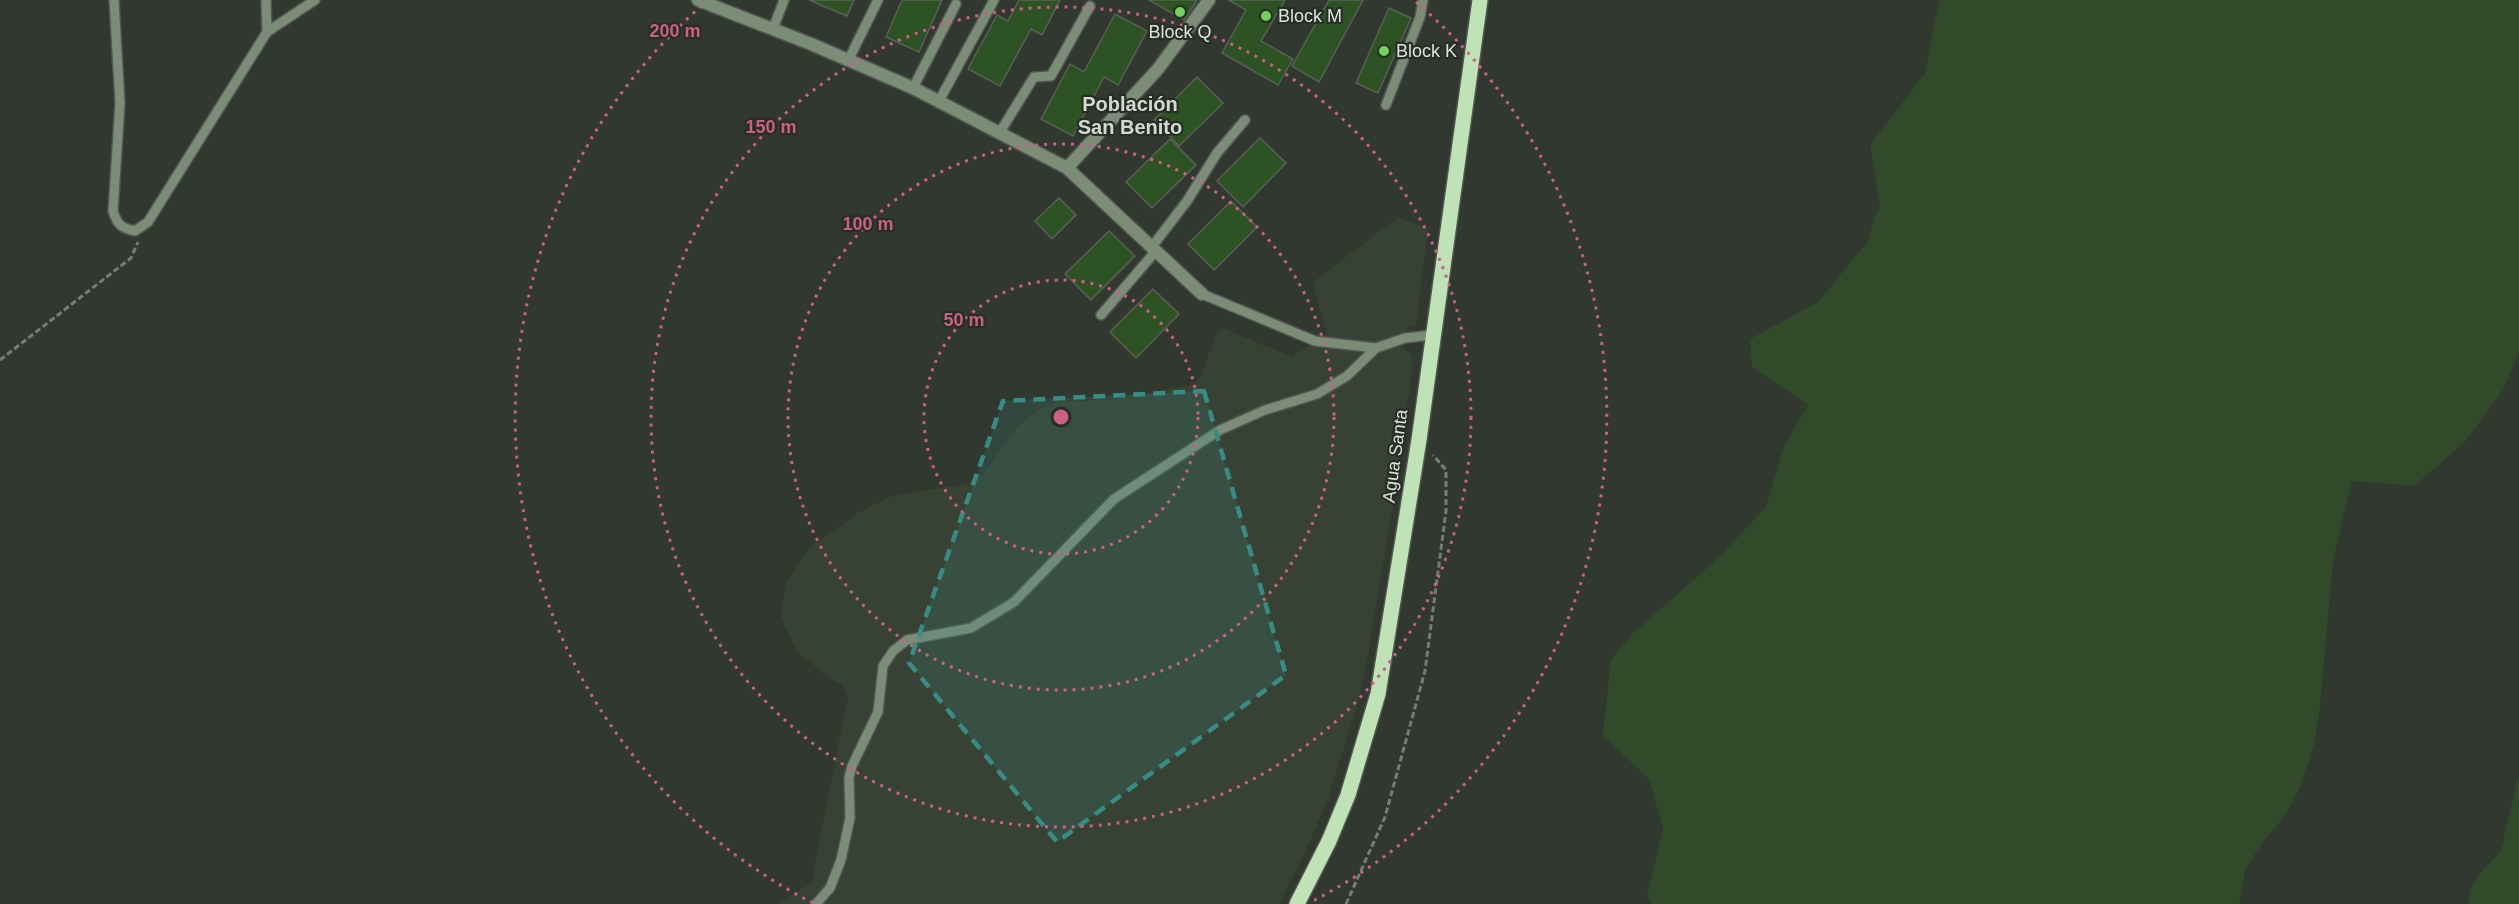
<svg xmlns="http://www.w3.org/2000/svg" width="2519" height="904" viewBox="0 0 2519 904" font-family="Helvetica,sans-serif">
<rect width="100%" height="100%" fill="#31382f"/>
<path fill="#374234" d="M1398,217L1428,229L1416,325L1407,328L1403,348L1410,353L1413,360L1399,468L1369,650L1359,699L1328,799L1306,850L1279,904H777L813,882L815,863L848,697L842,685L827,677L797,651L781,618L786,583L810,547L858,513L891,496L966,484L983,474L1019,425L1039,410L1058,402L1106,400L1194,385L1201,375L1218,330L1223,328L1292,357L1327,333L1313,286L1315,281Z"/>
<g fill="#304a2a">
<path d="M1939,0H2519V351L2503,390L2465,442L2414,486L2352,481L2333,560L2320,707L2314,745L2299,789L2285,816L2262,843L2245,870L2239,904H1652L1647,896L1663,829L1649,779L1603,736L1611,659L1633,633L1715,561L1766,507L1784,446L1808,405L1752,367L1750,339L1818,302L1868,241L1875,216L1880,207L1870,145L1925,73Z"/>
<path d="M2519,775V904H2469C2468,868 2505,863 2504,836Z"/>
</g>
<g fill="#2d5224" stroke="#596157" stroke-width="1.5">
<path d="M809,0H854L847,16Z"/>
<path d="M902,0H942L919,52L886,37Z"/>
<path d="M1019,0H1060L1042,35L1031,29L1000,86L968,69L997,15L1008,21Z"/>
<path d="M1149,0H1197L1184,20Z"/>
<path d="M1229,0H1285L1261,41L1293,59L1278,85L1222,53L1246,10Z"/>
<path d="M1329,0H1363L1319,82L1292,66Z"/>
<path d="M1389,8L1411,18L1378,93L1356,83Z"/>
<path d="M1115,14L1147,31L1118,85L1104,77L1073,136L1041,119L1070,64L1084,72Z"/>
<path d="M1197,77L1223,103L1179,146L1154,120Z"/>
<path d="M1260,138L1286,163L1243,207L1217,181Z"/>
<path d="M1170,139L1196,165L1152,208L1126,182Z"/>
<path d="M1059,198L1076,215L1052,239L1035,221Z"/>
<path d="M1231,201L1257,227L1214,270L1188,244Z"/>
<path d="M1109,231L1135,256L1091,300L1065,274Z"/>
<path d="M1153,289L1179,314L1136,358L1110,332Z"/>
</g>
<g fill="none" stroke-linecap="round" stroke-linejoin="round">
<g stroke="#50574e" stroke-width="12">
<g id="lane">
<path d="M114,0L120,103L113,211C117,224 121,228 135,231L148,222L267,32L315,0"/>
<path d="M266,0L267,32"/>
<path d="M773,29L784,0"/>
<path d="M849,59L878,0"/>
<path d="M913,88L956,4"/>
<path d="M939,101L994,0"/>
<path d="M1386,105L1420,17L1423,0"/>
<path d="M1000,132L1034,77L1051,76L1090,6"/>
<path d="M1151,248L1187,201L1217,153L1245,120"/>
<path d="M1202,294L1315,341L1376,348"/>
<path d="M1101,315L1155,252"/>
<path d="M816,904L830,888L841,860L850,818L849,778L852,766L878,712L883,666L893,651L907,640L971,628L1014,602L1114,499L1220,430L1265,410L1317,394L1347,376L1376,348L1405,338L1433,335"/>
</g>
</g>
<g stroke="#50574e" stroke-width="15">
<g id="street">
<path d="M698,0L811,44L913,88L1067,168L1202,294"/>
<path d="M1067,168L1158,69L1209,0"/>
</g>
</g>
<g stroke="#50574e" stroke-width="18">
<path id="primary" d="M1297,904L1329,841L1348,795L1378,694L1419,440L1480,0"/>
</g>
<g stroke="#777d75" stroke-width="3" stroke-dasharray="6 3" stroke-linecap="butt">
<path d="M0,360L131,258L138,242"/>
<path d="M1346,904L1385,817L1425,671L1446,511V470L1433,455"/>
</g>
<use href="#lane" stroke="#7b8c77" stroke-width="9"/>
<use href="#street" stroke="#7b8c77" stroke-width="12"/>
<use href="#primary" stroke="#bfe3b6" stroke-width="15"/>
</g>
<path fill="#388c84" fill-opacity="0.2" stroke="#388c84" stroke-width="4.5" stroke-dasharray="12 8" stroke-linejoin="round" d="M1204,391L1286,675L1057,842L909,663L1003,401Z"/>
<g fill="none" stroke="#cb5f88" stroke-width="3" stroke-dasharray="3 6">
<circle cx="1061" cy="417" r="137"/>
<circle cx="1061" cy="417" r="273"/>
<circle cx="1061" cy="417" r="410"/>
<path d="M813 903A546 546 0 0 1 706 2M1416 2A546 546 0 0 1 1309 903"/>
</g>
<g fill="#74d25c" stroke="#272e25" stroke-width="2">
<circle cx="1180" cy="12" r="6"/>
<circle cx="1266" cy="16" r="6"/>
<circle cx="1384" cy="51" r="6"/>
</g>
<g text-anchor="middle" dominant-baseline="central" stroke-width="4.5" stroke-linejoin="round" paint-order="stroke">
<g font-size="18" fill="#dde2dc" stroke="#272e25" text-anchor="start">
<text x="1278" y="16">Block M</text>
<text x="1180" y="32" text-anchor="middle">Block Q</text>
<text x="1396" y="51">Block K</text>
</g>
<g font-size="18" fill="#dde2dc" stroke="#272e25">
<text transform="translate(1395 456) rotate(-82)">Agua Santa</text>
</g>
<g font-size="20" font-weight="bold" fill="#d2dbd0" stroke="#272e25">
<text x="1130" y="104">Población<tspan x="1130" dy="23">San Benito</tspan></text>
</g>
</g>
<circle cx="1061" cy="417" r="9" fill="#cb5f88" stroke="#272e25" stroke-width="3"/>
<g font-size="18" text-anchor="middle" font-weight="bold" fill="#cb5f88" stroke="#272e25" stroke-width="4.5" stroke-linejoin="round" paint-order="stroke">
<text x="675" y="37">200 m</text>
<text x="771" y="133">150 m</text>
<text x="868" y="230">100 m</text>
<text x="964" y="326">50 m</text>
</g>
</svg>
